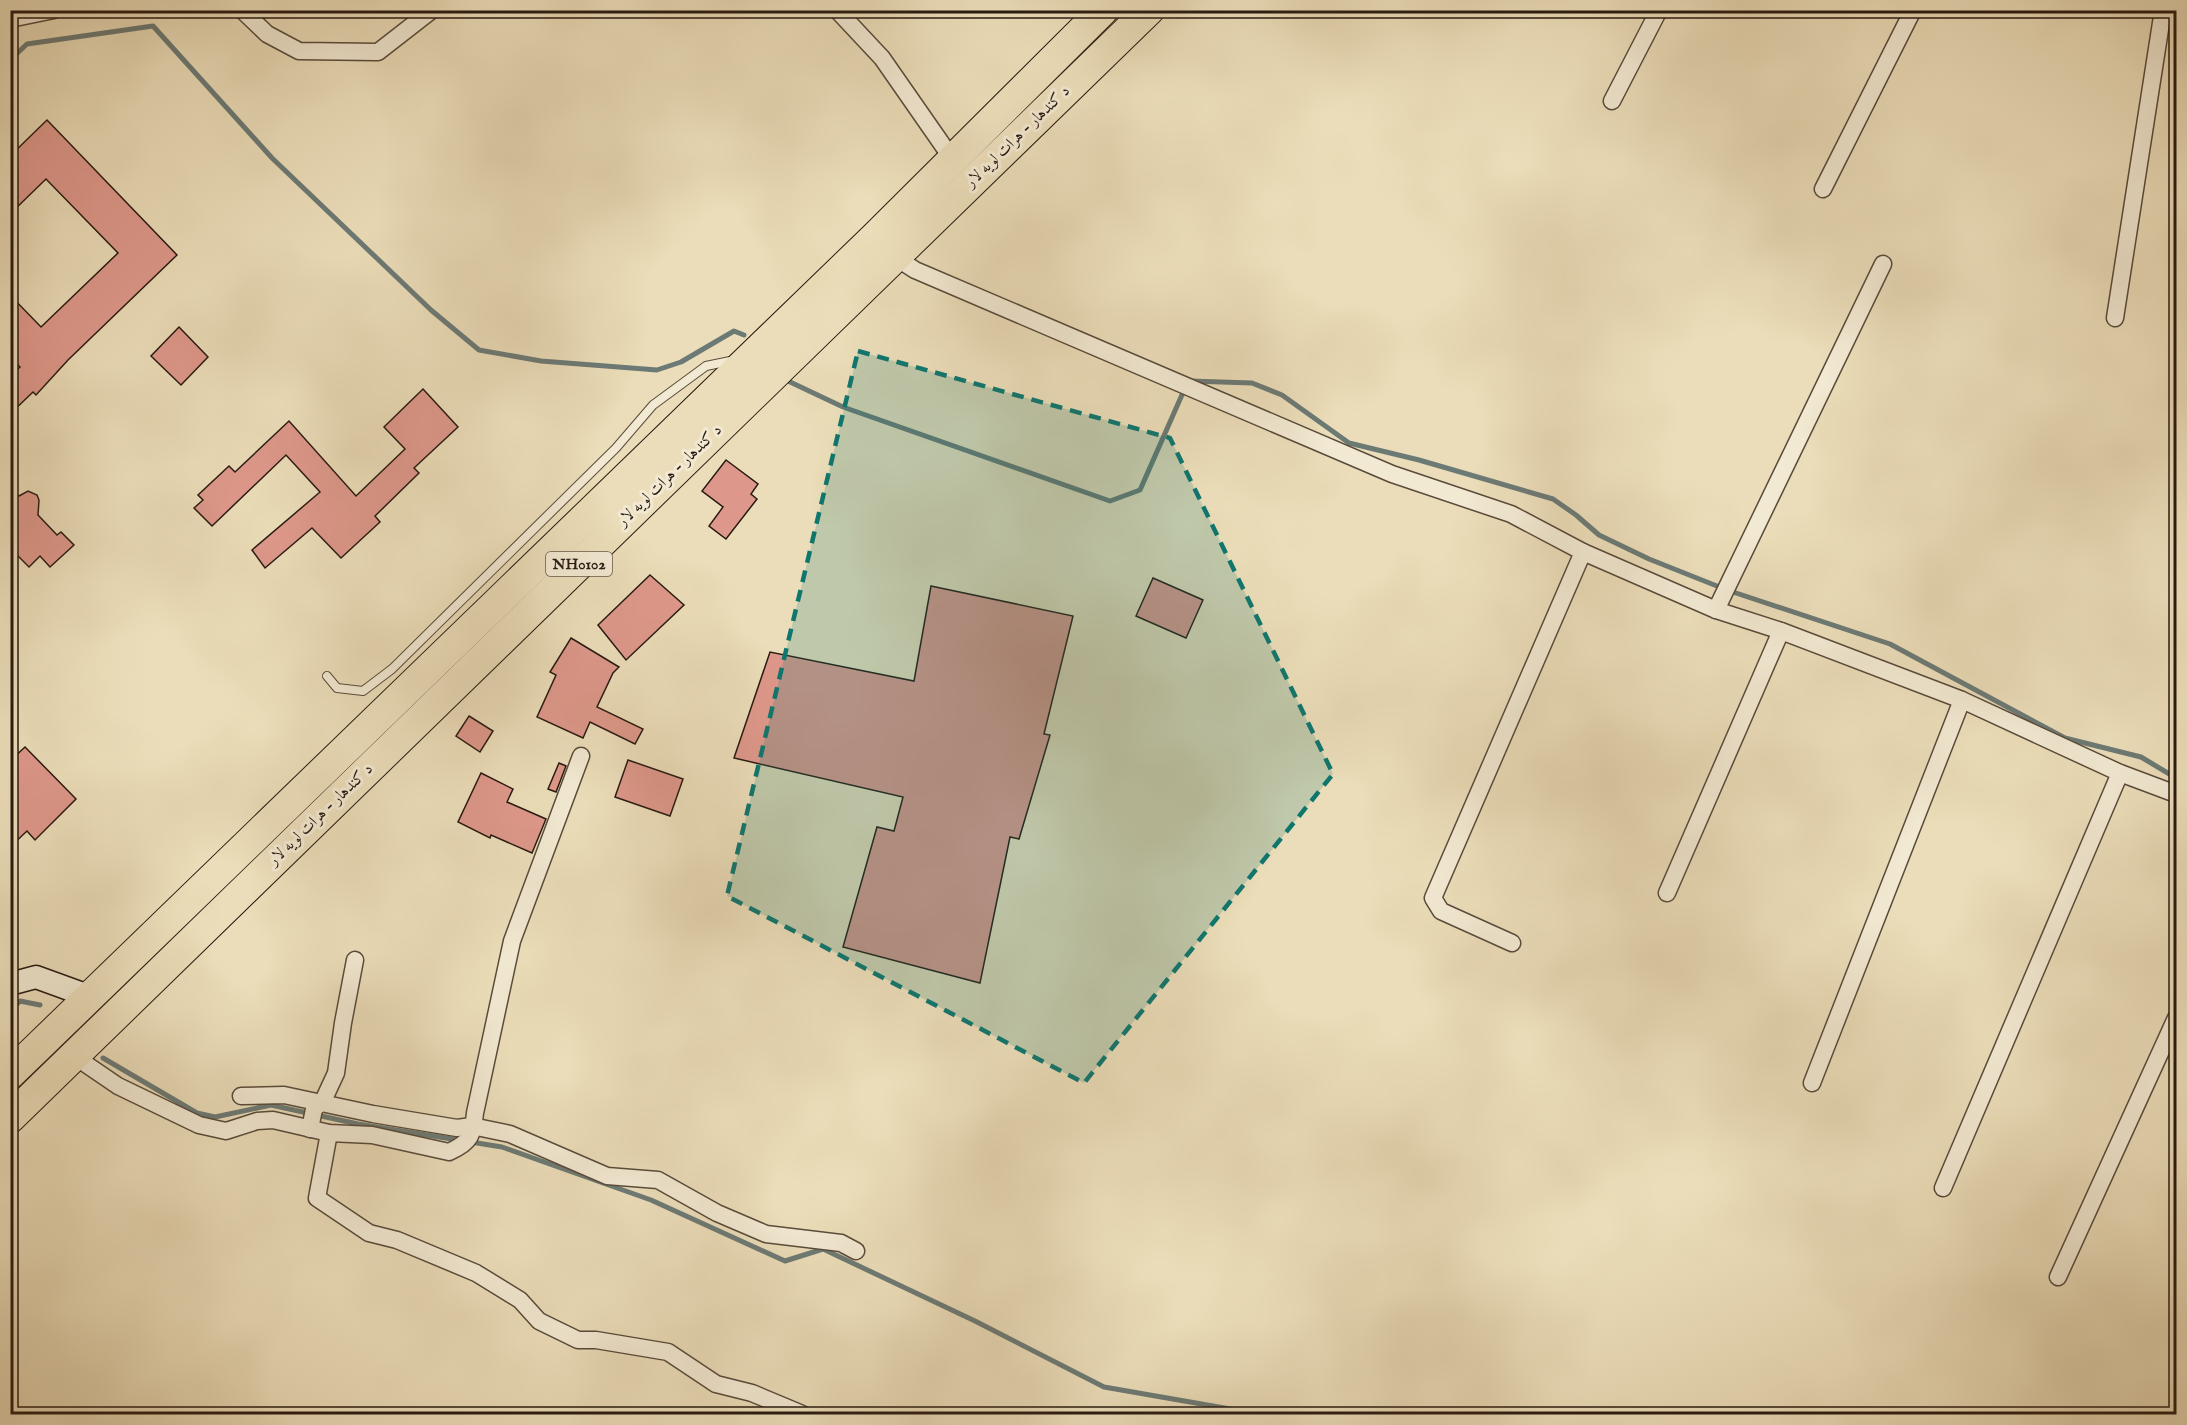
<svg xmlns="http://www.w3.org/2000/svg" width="2187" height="1425" viewBox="0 0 2187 1425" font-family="'IM FELL English',Amiri,serif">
<rect width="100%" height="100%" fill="#ebddb9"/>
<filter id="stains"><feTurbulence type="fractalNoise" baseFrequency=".00333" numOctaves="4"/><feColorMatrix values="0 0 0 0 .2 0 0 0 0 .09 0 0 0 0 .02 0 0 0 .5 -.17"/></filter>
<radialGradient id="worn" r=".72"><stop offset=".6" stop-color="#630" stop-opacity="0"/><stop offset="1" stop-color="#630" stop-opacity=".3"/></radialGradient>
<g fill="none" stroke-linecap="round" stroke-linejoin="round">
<g stroke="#6c7a75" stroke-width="5">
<path d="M10,60L27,44L153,26L272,158L431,310L479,350L541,361L657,370L681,362L734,331L744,335"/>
<path d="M788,381L843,407L1110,501L1140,490L1185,388"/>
<path d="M1190,381L1252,383L1282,395L1349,443L1419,460L1553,499L1576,515L1599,535L1649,559L1727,590L1890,644L2065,738L2141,757L2176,778"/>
<path d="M10,1011L20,1001L40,1005"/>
<path d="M103,1058L197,1113L215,1117L271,1105L358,1124L502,1147L651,1200L785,1261L823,1249L975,1321L1104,1387L1259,1414"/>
</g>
</g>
<g fill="#de988b" stroke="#281a11" stroke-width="1.5">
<path d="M47,120L177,255L68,360L36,395L33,392L10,414V376L20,367L10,358V295L41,327L118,253L46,179L10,214V156Z"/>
<path d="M179,327L208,357L181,385L151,356Z"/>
<path d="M423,389L458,427L414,468L419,473L375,516L380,522L341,558L312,528L265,568L252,550L320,492L286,455L212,526L194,508L203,500L198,495L229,466L235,472L289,421L356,496L405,449L384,427Z"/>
<path d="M726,460L758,484L751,494L757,499L726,539L709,526L723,507L702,491Z"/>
<path d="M10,487L19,496L28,491L37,495L39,500L38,515L57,535L61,532L74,545L50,567L40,556L29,567L10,548Z"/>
<path d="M650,575L684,605L626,660L598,625Z"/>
<path d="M1153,578L1203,600L1186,638L1136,616Z"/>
<path d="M931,586L1073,616L1044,734L1050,735L1019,839L1010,837L980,983L843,947L877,827L894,831L903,797L734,758L770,652L914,681Z"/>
<path d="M571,638L619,667L613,673L597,707L643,729L635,744L590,722L583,738L537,717L556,675L550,672Z"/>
<path d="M469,716L493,731L480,752L456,736Z"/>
<path d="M25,747L76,799L35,840L27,831L10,847V761Z"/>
<path d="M628,760L683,779L670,816L615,797Z"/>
<path d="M559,763L566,766L556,792L548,789Z"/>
<path d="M481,773L513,789L507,802L546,819L532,853L491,835L490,838L458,822Z"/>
</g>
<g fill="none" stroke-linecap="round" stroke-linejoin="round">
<g stroke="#594b3b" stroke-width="10">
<path id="lane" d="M327,676L337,688L363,691L392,669L616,448L653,405L706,366L735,360"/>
</g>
<g stroke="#594b3b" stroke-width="19">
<g id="street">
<path d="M242,10L267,34L299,51L378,52L432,10"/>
<path d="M837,10L882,58L953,160"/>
<path d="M10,19L54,10"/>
<path d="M1612,101L1659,10"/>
<path d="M1823,189L1913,10"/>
<path d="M895,257L915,270L1392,474L1511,514L1583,552L1716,610L1781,631L1962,700L2120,773L2176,794"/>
<path d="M2115,318L2163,10"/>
<path d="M1716,610L1883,264"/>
<path d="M1667,893L1781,631"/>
<path d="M1512,943L1441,911L1433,898L1583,552"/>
<path d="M74,1056L118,1086L199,1125L226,1131L257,1121L273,1120L329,1133L372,1135L449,1152C471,1142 473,1135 475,1113L512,941L581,756"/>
<path d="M1812,1083L1962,700"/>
<path d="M241,1096L284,1095L373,1114L457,1128L472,1126L510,1134L607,1176L658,1180L717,1213L766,1234L841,1243L856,1251"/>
<path d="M310,1129L314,1109L324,1099L336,1073L343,1023L355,960"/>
<path d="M329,1133L317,1198L369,1233L397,1240L476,1273L520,1300L539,1321L578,1340H596L668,1352L716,1384L752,1393L802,1414"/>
<path d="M1943,1188L2120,773"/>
<path d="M2058,1277L2176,1018"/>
</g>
</g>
<g stroke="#281a11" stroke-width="25">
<path id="secondary" d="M10,984L36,977L91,997"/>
</g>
<g stroke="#281a11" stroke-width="32">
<g id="highway">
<path d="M10,1074L876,236L1103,10"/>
<path d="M10,1118L1149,10"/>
</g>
</g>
<use href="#lane" stroke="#f2e9d2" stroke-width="8"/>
<use href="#street" stroke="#f2e9d2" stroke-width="16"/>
<use href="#secondary" stroke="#f2e9d2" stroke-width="22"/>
<use href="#highway" stroke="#ebddb9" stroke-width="30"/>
</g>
<path fill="#0f766e" fill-opacity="0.2" stroke="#0f766e" stroke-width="4.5" stroke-dasharray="12 8" stroke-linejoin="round" d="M858,351L1170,438L1333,774L1084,1083L727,896Z"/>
<g text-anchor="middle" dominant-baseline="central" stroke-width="6" stroke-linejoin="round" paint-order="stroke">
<rect fill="#f2e9d2" stroke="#65584b" stroke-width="1.5" x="546" y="552" width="66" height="24" rx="4.5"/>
<g font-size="15" font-weight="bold" fill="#281a11">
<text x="579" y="564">NH0102</text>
</g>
<g font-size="16" fill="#281a11" stroke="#f2e9d2">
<text transform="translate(1018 137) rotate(-44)">د کندهار - هرات لويه لار</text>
<text transform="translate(670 476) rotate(-44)">د کندهار - هرات لويه لار</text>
<text transform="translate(321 815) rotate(-44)">د کندهار - هرات لويه لار</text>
</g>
</g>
<rect width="2187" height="1425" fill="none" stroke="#ebddb9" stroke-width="36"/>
<rect x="12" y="12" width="2163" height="1401" fill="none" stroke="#281a11" stroke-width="3"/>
<rect x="18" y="18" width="2151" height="1389" fill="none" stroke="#281a11" stroke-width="1.5"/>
<rect width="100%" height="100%" filter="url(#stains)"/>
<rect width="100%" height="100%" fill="url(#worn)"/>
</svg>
